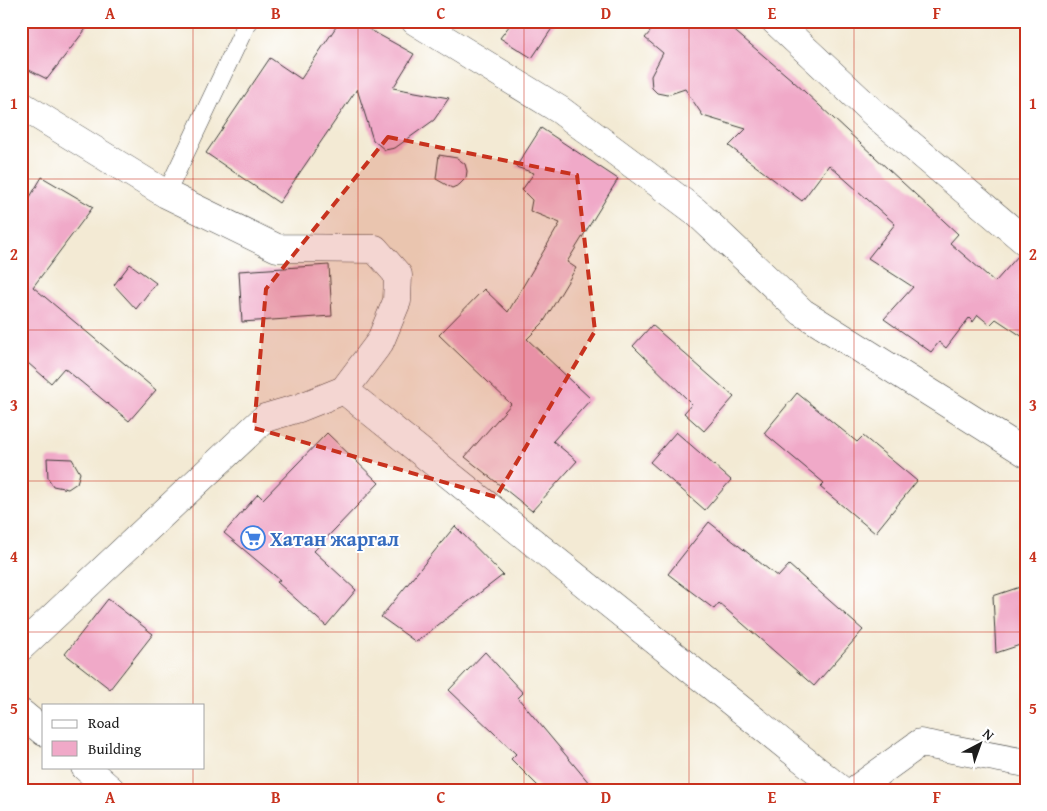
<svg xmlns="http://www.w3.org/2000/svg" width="1047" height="811" viewBox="0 0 1047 811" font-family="'Gentium Book Plus',serif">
<rect width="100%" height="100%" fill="#fff"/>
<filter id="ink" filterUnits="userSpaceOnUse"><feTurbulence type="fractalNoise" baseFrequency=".02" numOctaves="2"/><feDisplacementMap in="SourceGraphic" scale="10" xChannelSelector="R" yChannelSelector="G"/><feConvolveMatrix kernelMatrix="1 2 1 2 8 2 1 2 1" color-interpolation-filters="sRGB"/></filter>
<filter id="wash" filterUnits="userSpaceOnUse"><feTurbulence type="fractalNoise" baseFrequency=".0096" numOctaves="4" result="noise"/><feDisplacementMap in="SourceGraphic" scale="20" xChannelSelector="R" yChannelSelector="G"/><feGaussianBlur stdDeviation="1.12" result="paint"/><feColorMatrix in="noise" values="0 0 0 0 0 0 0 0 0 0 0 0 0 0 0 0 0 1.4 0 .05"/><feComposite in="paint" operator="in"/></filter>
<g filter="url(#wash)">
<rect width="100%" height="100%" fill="#f3ead4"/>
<g id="blocks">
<g fill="#f0a9c8">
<path d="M21,21H92L47,79L21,66Z"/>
<path d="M340,21H354L414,54L393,88L449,98L434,120L395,148L385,150L373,140L357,89L279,203L206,153L270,58L301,79Z"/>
<path d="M513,21H557L532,58L500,38Z"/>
<path d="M659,21H723L792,80L915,194L958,234L950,243L995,282L1019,255L1026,257V339L996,319L990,325L978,315L973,322L969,318L946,348L939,342L931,352L884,319L913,287L868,258L895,224L829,165L802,201L729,146L746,129L703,116L685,89L667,95L657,93L652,88L651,76L663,53L645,38Z"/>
<path d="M541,128L618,179L567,262L576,268L543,323L527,339L591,399L553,441L577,461L532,511L465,457L511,404L439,335L484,289L508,312L560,223L530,211L532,200L522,190L534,173L516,167Z"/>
<path d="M439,155L457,158L465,164L467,171L466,178L459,185L452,188L436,179Z"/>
<path d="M42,177L93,207L33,287L156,390L129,421L64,368L51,383L21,357V212Z"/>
<path d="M130,264L156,283L136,309L114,285Z"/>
<path d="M329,265L332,316L242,322L239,271Z"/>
<path d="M652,325L734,397L704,431L684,413L692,404L633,346Z"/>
<path d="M797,393L857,442L863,436L917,481L875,533L820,487L824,483L764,433Z"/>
<path d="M676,432L731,480L705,510L650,462Z"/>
<path d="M327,433L379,483L314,551L356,590L326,626L277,582L280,580L224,533L258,494L263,499Z"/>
<path d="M47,458L72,459L80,473L77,483L68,489L53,486L48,478Z"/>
<path d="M709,522L778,577L789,565L863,630L814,686L719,603L714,609L668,574Z"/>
<path d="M455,526L503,575L416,642L381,617Z"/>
<path d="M1026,585V643L996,653L993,596Z"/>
<path d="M108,599L153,634L110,689L65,654Z"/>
<path d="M485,652L523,693L518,698L595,790H542L511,759L516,754L449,690Z"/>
</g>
</g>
</g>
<g filter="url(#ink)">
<use href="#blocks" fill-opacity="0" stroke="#3c3b38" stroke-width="1"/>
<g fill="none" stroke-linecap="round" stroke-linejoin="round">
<g stroke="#3c3b38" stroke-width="19">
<path id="lane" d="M166,194L248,21"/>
</g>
<g stroke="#3c3b38" stroke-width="29">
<g id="street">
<path d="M415,21L560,110L695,211L802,312L1026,453"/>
<path d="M775,21L878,117L1026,242"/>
<path d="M21,105L166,194L277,248L375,249L398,275L397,301L380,342L344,390L299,408L265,418L21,647"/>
<path d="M344,390L841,790"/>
<path d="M21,713L44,732"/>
<path d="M85,767L111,790"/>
<path d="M855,790L920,743L1026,763"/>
</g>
</g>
<use href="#lane" stroke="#fff" stroke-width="18"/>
<use href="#street" stroke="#fff" stroke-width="28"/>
</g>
</g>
<path fill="#c8321e" fill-opacity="0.2" stroke="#c8321e" stroke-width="4" stroke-dasharray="10 6" stroke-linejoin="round" d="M388,137L577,175L595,331L496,497L254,428L266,289Z"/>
<path fill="none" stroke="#c8321e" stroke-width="1" stroke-opacity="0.55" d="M193,21V705M358,21V790M524,21V790M689,21V790M854,21V790M21,179H1026M21,330H1026M21,481H1026M21,632H1026M193,767V790"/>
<defs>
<g id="supermarket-ring" transform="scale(1.25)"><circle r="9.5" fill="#fff" stroke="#3f7fe0" stroke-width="1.5"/><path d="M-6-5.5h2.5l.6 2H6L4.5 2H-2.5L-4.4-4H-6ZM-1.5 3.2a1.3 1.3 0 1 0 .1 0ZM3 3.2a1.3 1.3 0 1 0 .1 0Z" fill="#3f7fe0"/></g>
</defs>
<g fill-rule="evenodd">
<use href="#supermarket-ring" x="253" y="538"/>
</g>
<g text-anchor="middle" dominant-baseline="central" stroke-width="4" stroke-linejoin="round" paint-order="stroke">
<g font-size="20" font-weight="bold" fill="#366cbe" stroke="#fff" text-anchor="start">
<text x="270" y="538">Хатан жаргал</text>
</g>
</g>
<rect width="1047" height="811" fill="none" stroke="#fff" stroke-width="55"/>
<rect x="42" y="704" width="162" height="65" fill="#ffffff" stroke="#a4a4a4"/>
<rect x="52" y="720" width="25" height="8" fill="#ffffff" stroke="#a4a4a4"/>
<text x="88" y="728" font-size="15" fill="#1c1c1c">Road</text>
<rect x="52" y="741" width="25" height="15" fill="#f0a9c8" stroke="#a4a4a4"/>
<text x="88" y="754" font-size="15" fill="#1c1c1c">Building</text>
<g transform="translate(980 744) rotate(41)" stroke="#ffffff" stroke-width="4" paint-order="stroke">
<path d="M0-4L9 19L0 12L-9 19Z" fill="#1c1c1c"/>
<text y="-8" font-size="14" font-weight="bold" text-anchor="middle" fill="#1c1c1c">N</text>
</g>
<rect x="28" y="28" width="992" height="756" fill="none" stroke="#c8321e" stroke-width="2"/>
<g font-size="16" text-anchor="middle" font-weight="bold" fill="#c8321e">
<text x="110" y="19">A</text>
<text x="276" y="19">B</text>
<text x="441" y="19">C</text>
<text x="606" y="19">D</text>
<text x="772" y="19">E</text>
<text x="937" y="19">F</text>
<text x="14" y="109">1</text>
<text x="1033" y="109">1</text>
<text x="14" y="260">2</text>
<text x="1033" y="260">2</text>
<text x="14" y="411">3</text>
<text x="1033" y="411">3</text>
<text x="14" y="562">4</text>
<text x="1033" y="562">4</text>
<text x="14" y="714">5</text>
<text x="1033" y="714">5</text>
<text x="110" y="803">A</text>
<text x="276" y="803">B</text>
<text x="441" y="803">C</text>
<text x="606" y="803">D</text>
<text x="772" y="803">E</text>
<text x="937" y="803">F</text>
</g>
</svg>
